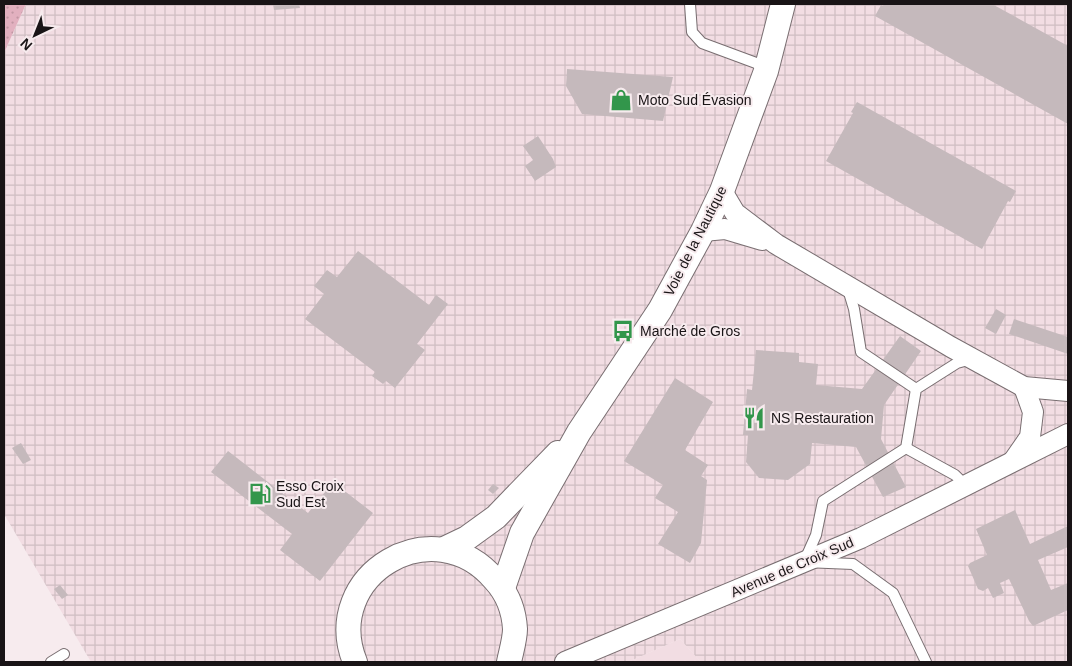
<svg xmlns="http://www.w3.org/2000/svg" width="1072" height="666" viewBox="0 0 1072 666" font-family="Arial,sans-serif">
<defs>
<pattern id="industrial-grid" width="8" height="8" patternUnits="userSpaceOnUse" patternTransform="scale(1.25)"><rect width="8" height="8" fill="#f2dde3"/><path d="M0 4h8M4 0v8" fill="none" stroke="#cfbdc2"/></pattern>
<pattern id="grass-dots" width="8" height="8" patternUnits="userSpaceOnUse" patternTransform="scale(1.25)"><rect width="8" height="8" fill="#e2b0bf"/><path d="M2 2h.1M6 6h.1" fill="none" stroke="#c196a3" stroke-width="1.8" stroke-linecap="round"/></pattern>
</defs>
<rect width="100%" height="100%" fill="#f7ebee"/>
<path fill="#f2dde3" d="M680,639L701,662H628Z"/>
<path fill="url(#industrial-grid)" d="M26,4H1068V662H701L680,639L628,662H91L4,514V53Z"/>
<path fill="url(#grass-dots)" d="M4,4H26L4,53Z"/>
<g fill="#c5b9bc">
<path d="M273,4H299L300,8L274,10Z"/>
<path d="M884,4H992L1068,46V124L875,16L881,5L883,6Z"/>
<path d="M567,69L673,77L663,121L582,114L566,86Z"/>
<path d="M857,102L1016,191L1010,202L1008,201L982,249L826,161L853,113L851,112Z"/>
<path d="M538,136L553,159L556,167L535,181L525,166L533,160L523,146Z"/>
<path d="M358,251L429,305L436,295L448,304L417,344L425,350L395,388L386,381L383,384L372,376L375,372L305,319L324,294L314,286L327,270L337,277Z"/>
<path d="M996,309L1006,315L996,334L985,328Z"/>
<path d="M1014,319L1068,337V354L1009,334Z"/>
<path d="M900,336L921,351L884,405L881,439L906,487L883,497L856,447L812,443L810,464L788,480L759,478L746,462L748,435H743L747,389L752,390L756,350L799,353V362L818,364L816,385L862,389Z"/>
<path d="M675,378L713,402L685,450L708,465L701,476L707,480L701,543L690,563L658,544L678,512L655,498L663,485L624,461Z"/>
<path d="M21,443L31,460L23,464L12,448Z"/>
<path d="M228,451L308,513L333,482L373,513L320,581L280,550L292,534L211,472Z"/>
<path d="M493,484L499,488L493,494L488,490Z"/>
<path d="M1015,510L1030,544L1068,526V547L1038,560L1051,590L1068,583V610L1033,626L1029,621L1009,579L1000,583L1004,593L993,598L988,588L983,591L978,589L968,566L970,563L987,555L976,529Z"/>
<path d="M60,585L68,595L62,599L54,589Z"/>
</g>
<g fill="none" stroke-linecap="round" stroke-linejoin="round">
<g stroke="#796e71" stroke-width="12">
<g id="service">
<path d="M690,4L692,32L702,43L756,63L765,70"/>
<path d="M848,289L854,309L861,352L916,389"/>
<path d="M906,448L955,475L965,485"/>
<path d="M51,662L64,654"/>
<path d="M926,662L893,593L853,564L804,562L816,535L823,501L906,448L916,389L957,363L972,359"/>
</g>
</g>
<g stroke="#796e71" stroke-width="22">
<g id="minor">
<path d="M722,191L735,213L776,244L951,347L1024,387L1068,391"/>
<path d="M703,231L725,229L762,240"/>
<path d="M1014,460L1030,437L1033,412L1024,387"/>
<path d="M565,662L861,538L1068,434"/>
</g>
</g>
<g stroke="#796e71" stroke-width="26">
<g id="tertiary">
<path d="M444,549L467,538L496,517L558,453"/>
<path d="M503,588L522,533L579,432L660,310L703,231L722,191L766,71L783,4"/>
<path d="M355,662C320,575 434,507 495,580C507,593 514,611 515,629C515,639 511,652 509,662"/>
</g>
</g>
<use href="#service" stroke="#fff" stroke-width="10"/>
<use href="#minor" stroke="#fff" stroke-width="20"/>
<use href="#tertiary" stroke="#fff" stroke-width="24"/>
</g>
<defs>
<g id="shop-bare" transform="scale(1.725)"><path d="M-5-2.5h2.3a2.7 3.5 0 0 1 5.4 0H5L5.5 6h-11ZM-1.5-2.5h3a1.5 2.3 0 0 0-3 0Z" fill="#32964b" stroke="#f7ebee" stroke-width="2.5" paint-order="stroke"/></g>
<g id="bus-bare" transform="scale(1.725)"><path d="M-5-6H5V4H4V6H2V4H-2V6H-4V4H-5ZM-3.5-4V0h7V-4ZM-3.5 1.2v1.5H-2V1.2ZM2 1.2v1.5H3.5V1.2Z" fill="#32964b" stroke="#f7ebee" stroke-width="2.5" paint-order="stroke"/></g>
<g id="restaurant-bare" transform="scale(1.725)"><path d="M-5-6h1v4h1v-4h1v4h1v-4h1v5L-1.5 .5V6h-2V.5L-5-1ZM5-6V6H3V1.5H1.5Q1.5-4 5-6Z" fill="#32964b" stroke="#f7ebee" stroke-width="2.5" paint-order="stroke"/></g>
<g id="fuel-bare" transform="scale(1.725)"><path d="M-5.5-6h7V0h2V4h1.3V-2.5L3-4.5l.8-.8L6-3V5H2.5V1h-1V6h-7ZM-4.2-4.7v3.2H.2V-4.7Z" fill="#32964b" stroke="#f7ebee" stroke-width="2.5" paint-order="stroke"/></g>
</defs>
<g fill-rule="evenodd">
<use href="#shop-bare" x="621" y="100"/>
<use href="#bus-bare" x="623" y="331"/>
<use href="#restaurant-bare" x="754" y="418"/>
<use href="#fuel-bare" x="260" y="494"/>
</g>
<g text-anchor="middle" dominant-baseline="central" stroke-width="4" stroke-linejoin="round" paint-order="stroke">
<g font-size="14" fill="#191416" stroke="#f7ebee" text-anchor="start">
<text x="638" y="100">Moto Sud Évasion</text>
<text x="640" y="331">Marché de Gros</text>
<text x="771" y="418">NS Restauration</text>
<text x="276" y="486">Esso Croix<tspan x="276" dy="16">Sud Est</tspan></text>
</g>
<g font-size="14" fill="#191416" stroke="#f7ebee">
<text transform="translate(695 241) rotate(-63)">Voie de la Nautique</text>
<text transform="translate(792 567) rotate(-23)">Avenue de Croix Sud</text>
</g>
</g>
<rect width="1072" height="666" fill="none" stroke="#191416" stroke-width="10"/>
<g transform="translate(35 35) rotate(223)" stroke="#f7ebee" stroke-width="4" paint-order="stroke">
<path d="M0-4L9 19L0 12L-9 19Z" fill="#191416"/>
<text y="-8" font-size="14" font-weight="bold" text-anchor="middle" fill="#191416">N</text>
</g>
</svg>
